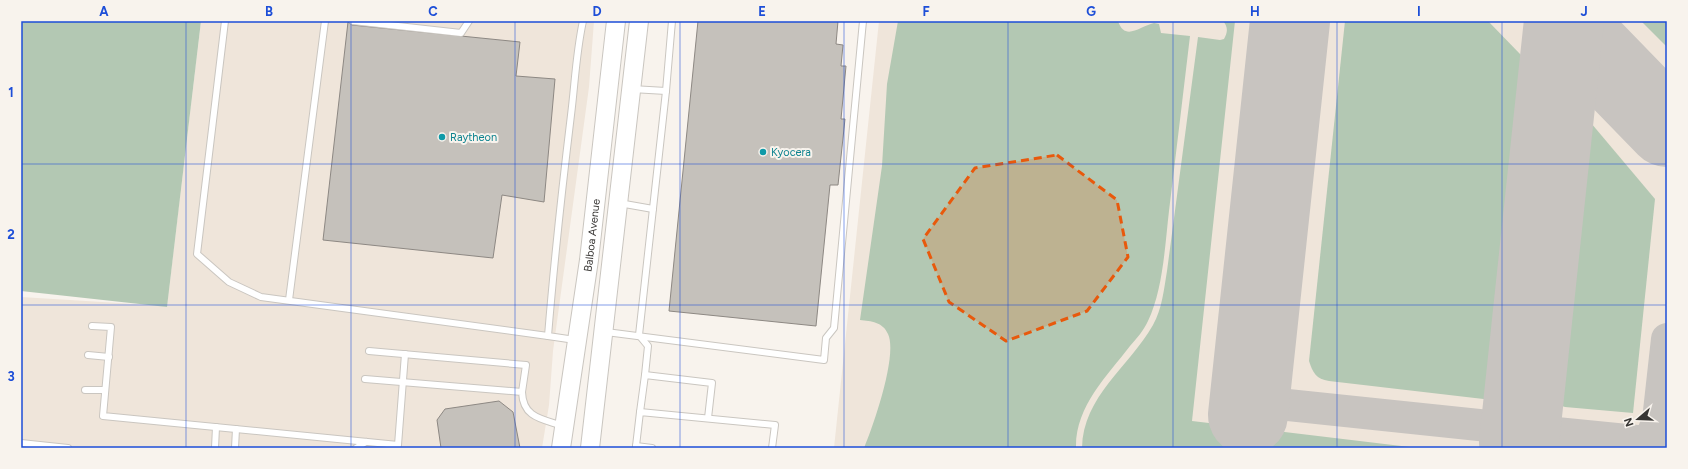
<svg xmlns="http://www.w3.org/2000/svg" width="1688" height="469" viewBox="0 0 1688 469" font-family="Figtree,sans-serif">
<rect width="100%" height="100%" fill="#f8f3ed"/>
<g fill="#efe5da">
<path d="M201,21H594L589,87L553,351L549,405L542,448H21V297L167,306Z"/>
<path d="M879,21H1667V448H834Z"/>
</g>
<g fill="#b3c8b3">
<path d="M21,21H201L167,307L21,291Z"/>
<path d="M898,21H1118C1125,42 1140,26 1154,23L1159,24L1161,33L1190,36C1183,95 1176,153 1169,211C1165,245 1163,290 1148,321C1144,330 1137,338 1130,346C1107,376 1075,407 1076,448H864C873,427 898,355 888,334C883,322 871,321 860,320L882,166L887,84Z"/>
<path d="M1223,21H1235L1192,421L1418,448H1082C1083,396 1129,367 1153,325C1162,309 1164,289 1167,271L1198,37L1220,40L1224,39C1228,32 1228,27 1223,21Z"/>
<path d="M1345,21H1488L1521,55L1527,68V77L1495,393L1492,400L1329,381C1316,379 1313,373 1309,361Z"/>
<path d="M1641,21H1667V47Z"/>
<path d="M1584,121L1591,123L1655,199L1633,413L1565,407L1559,405L1557,401L1579,135L1581,124Z"/>
</g>
<g fill="none" stroke-linecap="round" stroke-linejoin="round">
<g stroke="#c8c4c0" stroke-width="32">
<path d="M1622,81C1637,91 1648,97 1667,93"/>
<path d="M1663,124L1667,130"/>
<path d="M1250,401L1498,427C1512,426 1518,417 1523,405"/>
<path d="M1523,405L1527,420L1536,431L1667,444"/>
<path d="M1644,442L1652,435L1658,420L1667,339"/>
</g>
<g stroke="#c8c4c0" stroke-width="80">
<path d="M1564,21L1667,127"/>
<path d="M1248,415L1290,21"/>
<path d="M1519,443L1564,21"/>
</g>
</g>
<g fill="#c5c1bb" stroke="#8d8883">
<path d="M698,21H838L836,44L843,45L841,66H846L841,119H845L838,185H830L816,326L669,311Z"/>
<path d="M348,22L352,25L520,42L516,76L555,79L544,202L502,195L493,258L323,240Z"/>
<path d="M499,401L513,412L520,448H441L437,420L445,409Z"/>
</g>
<g fill="none" stroke-linecap="round" stroke-linejoin="round">
<g stroke="#cac6c0" stroke-width="8">
<g id="service">
<path d="M225,21L197,254L229,282L261,297L548,336"/>
<path d="M353,21L461,33L469,21"/>
<path d="M632,89L666,91"/>
<path d="M619,203L653,209"/>
<path d="M289,300L325,21"/>
<path d="M92,326L111,327L103,416L398,445L405,354"/>
<path d="M606,332L824,360L826,338L834,328L863,21"/>
<path d="M575,340L548,336C554,262 562,189 571,115C575,83 576,53 583,21"/>
<path d="M369,351L526,365L522,392"/>
<path d="M88,355L109,357"/>
<path d="M645,375L648,346L639,335L666,91L672,21"/>
<path d="M365,379L522,392C523,418 542,419 563,426"/>
<path d="M85,390H105"/>
<path d="M640,412L645,375L712,383L708,418"/>
<path d="M21,443L68,448"/>
<path d="M636,446L640,412L775,425L772,448"/>
<path d="M215,448L216,427"/>
<path d="M235,448L236,429"/>
<path d="M356,448L366,442"/>
<path d="M636,448V446L652,448"/>
</g>
</g>
<g stroke="#cac6c0" stroke-width="20">
<g id="secondary">
<path id="s1" d="M561,448L589,260L616,21"/>
<path d="M590,448L639,21"/>
</g>
</g>
<use href="#service" stroke="#fff" stroke-width="6"/>
<use href="#secondary" stroke="#fff" stroke-width="18"/>
</g>
<path fill="#e8590c" fill-opacity="0.2" stroke="#e8590c" stroke-width="3" stroke-dasharray="8 5" stroke-linejoin="round" d="M1057,155L1117,200L1128,257L1087,311L1006,341L949,302L923,239L975,168Z"/>
<path fill="none" stroke="#1d4ed8" stroke-width="1" stroke-opacity="0.55" d="M186,21V448M351,21V448M515,21V448M680,21V448M844,21V448M1008,21V448M1173,21V448M1337,21V448M1502,21V448M21,164H1667M21,305H1667"/>
<g fill="#0f9aa8" stroke="#f8f3ed" stroke-width="1.5">
<circle cx="442" cy="137" r="4"/>
<circle cx="763" cy="152" r="4"/>
</g>
<g text-anchor="middle" dominant-baseline="central" stroke-width="4" stroke-linejoin="round" paint-order="stroke">
<g font-size="11" fill="#0d838f" stroke="#f8f3ed" text-anchor="start">
<text x="450" y="137">Raytheon</text>
<text x="771" y="152">Kyocera</text>
</g>
<g font-size="11" fill="#373533" stroke="#f8f3ed">
<text stroke="none"><textPath href="#s1" startOffset="215">Balboa Avenue</textPath></text>
</g>
</g>
<rect width="1688" height="469" fill="none" stroke="#f8f3ed" stroke-width="44"/>
<g transform="translate(1638 419) rotate(251)" stroke="#f8f3ed" stroke-width="3" paint-order="stroke">
<path d="M0-3L7 15L0 10L-7 15Z" fill="#373533"/>
<text y="-6" font-size="11" font-weight="bold" text-anchor="middle" fill="#373533">N</text>
</g>
<rect x="22" y="22" width="1644" height="425" fill="none" stroke="#1d4ed8" stroke-width="1.5"/>
<g font-size="13" text-anchor="middle" font-weight="bold" fill="#1d4ed8">
<text x="104" y="16">A</text>
<text x="269" y="16">B</text>
<text x="433" y="16">C</text>
<text x="597" y="16">D</text>
<text x="762" y="16">E</text>
<text x="926" y="16">F</text>
<text x="1091" y="16">G</text>
<text x="1255" y="16">H</text>
<text x="1419" y="16">I</text>
<text x="1584" y="16">J</text>
<text x="11" y="97">1</text>
<text x="11" y="239">2</text>
<text x="11" y="381">3</text>
</g>
</svg>
